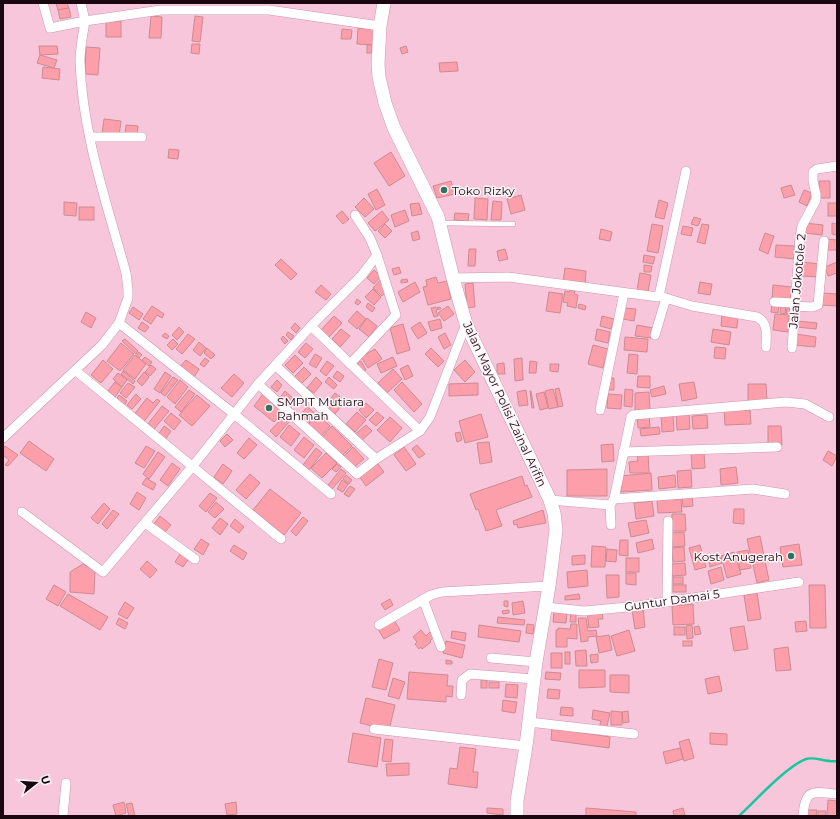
<svg xmlns="http://www.w3.org/2000/svg" width="840" height="819" viewBox="0 0 840 819" font-family="Montserrat,sans-serif">
<rect width="100%" height="100%" fill="#f8c6db"/>
<g fill="none" stroke-linecap="round" stroke-linejoin="round">
<path stroke="#1ac69f" stroke-width="2.5" d="M739,816C755,801 787,766 806,759C814,756 828,763 837,761"/>
</g>
<g fill="#fd9fab" stroke="#ca8b92">
<path d="M56,3H67L69,8L58,10Z"/>
<path d="M69,8L71,17L60,19L58,10Z"/>
<path d="M151,16L162,17L161,38H149Z"/>
<path d="M195,16L203,17L200,42L192,41Z"/>
<rect x="106" y="21" width="15" height="16"/>
<path d="M358,28L374,29V45L357,44Z"/>
<path d="M342,29L352,30L351,39H341Z"/>
<path d="M192,44H200L199,54L191,53Z"/>
<rect x="367" y="45" width="5" height="8"/>
<path d="M39,46H57L58,54L40,55Z"/>
<path d="M406,46L408,52L402,54L400,48Z"/>
<path d="M86,47L100,48L98,75L85,74Z"/>
<path d="M40,55L57,60L54,68L37,63Z"/>
<path d="M457,62L458,71L440,72L439,63Z"/>
<path d="M43,67L60,69L59,80L42,78Z"/>
<path d="M104,119L121,121L119,136L102,134Z"/>
<path d="M126,125L138,126L137,136L125,135Z"/>
<path d="M169,149L179,150L178,159L168,158Z"/>
<path d="M391,152L405,176L389,186L374,163Z"/>
<path d="M451,181L455,194L437,198L433,186Z"/>
<path d="M819,181H830V198H820Z"/>
<path d="M791,185L795,195L784,198L781,188Z"/>
<path d="M377,189L385,205L376,210L368,194Z"/>
<path d="M804,190L812,193L807,206L799,202Z"/>
<path d="M521,195L525,210L511,214L507,199Z"/>
<path d="M364,198L374,209L365,217L355,207Z"/>
<path d="M475,198L488,199L487,220L474,219Z"/>
<path d="M659,200L668,203L664,219L655,217Z"/>
<path d="M493,201L502,202L501,220H491Z"/>
<path d="M64,202L77,203L76,216L64,215Z"/>
<path d="M419,203L422,214L412,216L410,204Z"/>
<rect x="828" y="203" width="9" height="13"/>
<rect x="79" y="207" width="15" height="13"/>
<path d="M405,210L409,221L395,227L391,215Z"/>
<path d="M342,211L349,219L343,224L336,216Z"/>
<path d="M382,211L389,220L375,231L368,223Z"/>
<path d="M455,213L469,214L468,221L454,220Z"/>
<path d="M694,217L701,219L698,226L691,224Z"/>
<path d="M805,223L823,225L822,235L804,233Z"/>
<path d="M832,223L837,224V235L832,234Z"/>
<path d="M385,224L392,231L385,238L378,231Z"/>
<path d="M652,224L663,226L658,253L647,251Z"/>
<path d="M702,224L709,225L705,244L697,242Z"/>
<path d="M683,226L693,228L691,236L681,234Z"/>
<path d="M601,229L612,232L610,241L599,239Z"/>
<path d="M418,231L420,239L413,241L411,233Z"/>
<path d="M765,233L774,236L768,254L759,250Z"/>
<path d="M827,239L837,240V250H826Z"/>
<path d="M776,245L795,246L794,259L775,257Z"/>
<path d="M469,249H476L475,266H468Z"/>
<path d="M505,249L508,259L499,261L497,251Z"/>
<path d="M644,255L655,257L653,264L643,262Z"/>
<path d="M281,259L297,274L291,280L275,265Z"/>
<path d="M802,262L820,264L819,277L801,276Z"/>
<path d="M837,262V273L828,276L825,267Z"/>
<path d="M644,265L652,266L651,272H644Z"/>
<path d="M399,267L401,273L394,275L392,269Z"/>
<path d="M565,268L586,271L585,284L563,282Z"/>
<path d="M374,270L381,276L374,284L367,278Z"/>
<path d="M640,273L651,275L648,292L637,290Z"/>
<path d="M436,277L438,283L447,281L451,299L428,305L423,287L427,286L426,280Z"/>
<path d="M382,278L388,290L382,296L373,288Z"/>
<path d="M407,279L408,282L401,283V280Z"/>
<path d="M415,282L420,292L403,302L398,292Z"/>
<path d="M700,282L712,284L710,295L698,293Z"/>
<path d="M473,283L475,307L467,308L465,284Z"/>
<path d="M321,285L331,294L326,300L315,292Z"/>
<path d="M773,285L792,287L790,301L772,299Z"/>
<path d="M373,289L381,297L374,305L365,297Z"/>
<path d="M570,290L575,291L574,294L578,295L576,308L567,306L568,303L563,302L565,291L569,292Z"/>
<path d="M549,292L563,294L560,313L546,311Z"/>
<path d="M822,293L837,294V306L821,305Z"/>
<path d="M357,299L361,302L358,305L355,303Z"/>
<path d="M368,303L375,308L372,312L366,307Z"/>
<path d="M579,304L586,306L585,310L578,308Z"/>
<path d="M772,304H779L778,313L771,312Z"/>
<path d="M781,304L786,305L785,314L780,313Z"/>
<path d="M152,306L164,314L162,318L157,315L151,324L143,319Z"/>
<path d="M448,306L454,314L444,321L438,313Z"/>
<path d="M133,307L143,314L139,320L129,313Z"/>
<path d="M436,307V308L440,307L441,309L436,310L438,316L434,317L431,308Z"/>
<path d="M625,308L636,309L634,321L623,319Z"/>
<path d="M787,308H790L789,314H786Z"/>
<path d="M357,311L366,319L357,329L348,321Z"/>
<path d="M86,312L96,318L91,328L81,322Z"/>
<path d="M722,314L738,316L737,328L721,326Z"/>
<path d="M775,314L789,315L788,332L773,330Z"/>
<path d="M334,316L342,323L329,337L321,330Z"/>
<path d="M602,316L614,319L611,329L600,326Z"/>
<path d="M367,318L377,326L369,337L359,329Z"/>
<path d="M440,319L442,328L431,331L428,322Z"/>
<path d="M797,321L817,323L816,329L796,327Z"/>
<path d="M142,322L149,327L145,332L138,328Z"/>
<path d="M420,322L427,333L418,339L411,328Z"/>
<path d="M295,323L300,328L296,333L291,328Z"/>
<path d="M403,324L410,350L397,354L390,328Z"/>
<path d="M637,325L653,328L651,338L635,336Z"/>
<path d="M179,327L184,332L177,340L172,335Z"/>
<path d="M341,329L350,336L340,347L332,339Z"/>
<path d="M597,329L610,332L608,343L595,340Z"/>
<path d="M713,329L731,332L729,345L711,342Z"/>
<path d="M288,332L294,336L291,340L286,335Z"/>
<path d="M165,333L169,336L167,339L162,336Z"/>
<path d="M445,333L451,345L444,349L438,337Z"/>
<path d="M188,334L195,339L182,354L176,349Z"/>
<path d="M796,334L816,337L815,347L795,345Z"/>
<path d="M283,336L288,341L285,344L281,339Z"/>
<path d="M625,337L648,339L647,352L624,350Z"/>
<path d="M125,339L138,351L136,354L122,341Z"/>
<path d="M173,339L178,344L172,350L167,345Z"/>
<path d="M199,342L206,348L200,356L193,350Z"/>
<path d="M121,343L134,354L120,371L107,361Z"/>
<path d="M306,343L313,349L305,358L298,352Z"/>
<path d="M593,345L608,349L603,368L588,364Z"/>
<path d="M715,347L726,348L725,359L714,358Z"/>
<path d="M207,348L215,355L211,359L204,353Z"/>
<path d="M431,348L444,361L438,367L425,354Z"/>
<path d="M375,349L382,359L368,368L361,357Z"/>
<path d="M139,352L142,355L139,358L136,356Z"/>
<path d="M315,354L322,358L316,368L309,364Z"/>
<path d="M629,354L638,355L637,374L627,373Z"/>
<path d="M135,355L146,364L135,379L123,370Z"/>
<path d="M295,355L303,363L293,373L285,365Z"/>
<path d="M145,357L152,362L149,366L142,360Z"/>
<path d="M393,357L397,366L381,373L377,364Z"/>
<path d="M205,358L209,361L204,367L200,364Z"/>
<path d="M522,358L523,380L515,381L514,359Z"/>
<path d="M103,360L113,369L101,383L91,375Z"/>
<path d="M186,360L199,369L194,377L180,367Z"/>
<path d="M465,360L475,372L465,382L454,370Z"/>
<path d="M327,361L334,366L326,376L320,371Z"/>
<path d="M361,361L366,370L362,372L357,363Z"/>
<path d="M530,361L537,362L536,373H529Z"/>
<path d="M504,363L505,374H497V364Z"/>
<path d="M550,364H559L558,372L550,371Z"/>
<path d="M151,365L156,369L150,376L145,372Z"/>
<path d="M408,365L413,376L405,380L400,369Z"/>
<path d="M304,367L311,374L301,384L294,377Z"/>
<path d="M393,369L402,379L387,393L378,383Z"/>
<path d="M123,371L135,381L133,384L121,374Z"/>
<path d="M337,371L344,376L340,382L333,377Z"/>
<path d="M144,372L149,377L142,386L137,381Z"/>
<path d="M165,372L171,376L160,393L154,389Z"/>
<path d="M118,373L127,380L122,387L113,379Z"/>
<path d="M234,374L244,383L232,397L221,388Z"/>
<path d="M638,376H650V388L637,387Z"/>
<path d="M173,377L178,380L165,396L161,393Z"/>
<path d="M316,377L322,383L314,393L307,388Z"/>
<path d="M329,377L337,385L334,389L325,382Z"/>
<path d="M608,378H614V390H607Z"/>
<path d="M180,380L188,387L175,404L167,397Z"/>
<path d="M277,380L282,385L277,392L271,387Z"/>
<path d="M115,382L122,387L115,397L108,391Z"/>
<path d="M402,382L422,404L414,412L394,390Z"/>
<path d="M694,382L697,398L682,401L679,384Z"/>
<path d="M128,383L135,387L126,398L120,393Z"/>
<path d="M478,383V395L449,396V384Z"/>
<path d="M748,384H766L767,401H748Z"/>
<path d="M664,386L666,394L652,397L650,390Z"/>
<path d="M559,388L563,406L558,407L555,389Z"/>
<path d="M553,389L558,407L549,409L545,391Z"/>
<path d="M625,389L633,390L632,407L624,406Z"/>
<path d="M189,390L195,394L181,412L175,407Z"/>
<path d="M526,390L528,405L519,406L517,392Z"/>
<path d="M285,391L293,398L286,407L278,400Z"/>
<path d="M530,391H531L534,408H532Z"/>
<path d="M544,392L548,408L540,410L536,394Z"/>
<path d="M649,392L650,410H635V393Z"/>
<path d="M335,393L345,401L335,414L325,406Z"/>
<path d="M136,394L141,399L132,409L127,405Z"/>
<path d="M263,394L284,411L274,422L254,406Z"/>
<path d="M608,394L622,395L621,409L607,408Z"/>
<path d="M119,395L127,401L124,406L116,400Z"/>
<path d="M197,395L210,406L192,426L179,415Z"/>
<path d="M147,398L153,403L157,399L160,401L142,424L133,416Z"/>
<path d="M366,403L374,410L366,418L359,410Z"/>
<path d="M162,406L169,411L154,429L148,424Z"/>
<path d="M307,407L316,414L307,426L298,418Z"/>
<path d="M724,410H750L751,424L725,425Z"/>
<path d="M357,412L366,420L355,432L346,424Z"/>
<path d="M377,412L384,418L376,426L369,420Z"/>
<path d="M171,413L181,421L174,430L164,421Z"/>
<path d="M689,413L690,429L677,430L676,414Z"/>
<path d="M317,414L330,426L320,437L307,426Z"/>
<path d="M481,414L488,437L465,443L459,421Z"/>
<path d="M673,414L674,431L662,432L661,415Z"/>
<path d="M649,415L650,427L638,428L637,416Z"/>
<path d="M707,415L708,428L693,429L692,416Z"/>
<path d="M284,416L290,421L276,437L270,431Z"/>
<path d="M390,417L402,428L390,442L377,430Z"/>
<path d="M289,425L300,434L291,446L280,437Z"/>
<path d="M366,425L372,431L360,442L354,435Z"/>
<path d="M164,426L171,431L165,440L158,435Z"/>
<path d="M332,426L352,446L341,457L321,438Z"/>
<path d="M768,426H781L782,445H768Z"/>
<path d="M659,427L660,434L641,436L640,429Z"/>
<path d="M460,432L462,440L457,442L455,433Z"/>
<path d="M227,434L233,440L225,447L220,441Z"/>
<path d="M304,437L314,445L304,458L294,450Z"/>
<path d="M249,438L257,445L244,459L237,453Z"/>
<path d="M29,441L54,459L46,471L20,453Z"/>
<path d="M489,442L492,462L480,464L477,443Z"/>
<path d="M613,444L614,461L602,462L601,445Z"/>
<path d="M417,445L425,454L419,458L412,449Z"/>
<path d="M5,446L18,455L8,466L5,465L9,460L3,455V449Z"/>
<path d="M146,446L155,451L144,468L135,463Z"/>
<path d="M353,447L364,459L353,468L343,457Z"/>
<path d="M404,447L416,464L406,471L394,455Z"/>
<path d="M316,448L322,453L309,470L303,465Z"/>
<path d="M828,451L837,456L832,466L823,460Z"/>
<path d="M158,452L165,457L149,479L143,474Z"/>
<path d="M637,452H648L649,473H630L629,462L638,461Z"/>
<path d="M691,452H704L705,468L692,469Z"/>
<path d="M326,453L337,463L322,478L311,468Z"/>
<path d="M172,463L180,469L168,486L160,480Z"/>
<path d="M377,463L384,472L366,486L359,476Z"/>
<path d="M223,464L232,471L223,484L214,477Z"/>
<path d="M337,464L341,467L336,472L332,469Z"/>
<path d="M736,467L738,483L721,485L720,469Z"/>
<path d="M341,469L346,473L332,489L328,485Z"/>
<path d="M607,469V496H567V470Z"/>
<path d="M691,470L692,487L678,488L677,471Z"/>
<path d="M651,473L652,490L621,492L620,476Z"/>
<path d="M250,474L260,483L246,499L236,490Z"/>
<path d="M346,475L352,480L349,484L343,479Z"/>
<path d="M675,475L676,487L659,489L658,477Z"/>
<path d="M522,476L525,486L527,485L532,497L496,510L502,526L486,531L478,509L476,510L470,494Z"/>
<path d="M146,478L156,484L153,490L142,484Z"/>
<path d="M342,480L348,484L343,492L337,489Z"/>
<path d="M350,486L355,489L349,497L344,494Z"/>
<path d="M270,489L301,513L284,535L253,510Z"/>
<path d="M137,492L146,498L139,510L130,504Z"/>
<path d="M210,493L217,498L206,512L199,506Z"/>
<path d="M692,496L693,506L683,507L682,497Z"/>
<path d="M681,499L682,512L658,513L657,500Z"/>
<path d="M652,501L654,516L636,519L634,503Z"/>
<path d="M216,502L224,509L215,518L208,512Z"/>
<path d="M104,503L110,509L98,524L91,518Z"/>
<path d="M734,509H744V524L733,523Z"/>
<path d="M113,510L119,514L107,529L102,524Z"/>
<path d="M543,510L546,523L518,528L517,524L514,525L513,521Z"/>
<path d="M672,514H685L686,531H672Z"/>
<path d="M160,516L171,525L165,532L154,524Z"/>
<path d="M303,517L308,521L296,536L291,531Z"/>
<path d="M220,518L228,524L220,535L212,528Z"/>
<path d="M235,519L244,527L239,533L230,526Z"/>
<path d="M646,520L649,533L631,537L628,523Z"/>
<path d="M684,532L685,546L672,547L671,533Z"/>
<path d="M760,536L769,580L757,583L747,539Z"/>
<path d="M201,539L209,544L203,555L194,549Z"/>
<path d="M652,539L654,549L638,553L636,543Z"/>
<path d="M620,540H628V556L619,555Z"/>
<path d="M799,544L802,565L783,567L780,547Z"/>
<path d="M234,545L247,553L243,560L230,551Z"/>
<path d="M700,545L706,567L695,570L689,548Z"/>
<path d="M592,546L606,547L605,567H591Z"/>
<path d="M684,547L685,561L673,562L672,548Z"/>
<path d="M607,549L617,550L616,562L606,561Z"/>
<path d="M748,550L751,568L740,570L737,552Z"/>
<path d="M182,551L190,557L183,567L175,562Z"/>
<path d="M734,552L741,574L727,578L721,556Z"/>
<path d="M719,554L722,563L710,567L708,558Z"/>
<path d="M585,555V564L572,565V556Z"/>
<rect x="626" y="558" width="13" height="14"/>
<path d="M147,561L157,570L150,578L140,569Z"/>
<path d="M685,563L686,575L672,576L671,564Z"/>
<path d="M83,564L95,571L94,594L70,592V572Z"/>
<path d="M721,567L724,580L711,584L708,571Z"/>
<path d="M587,570L588,586L568,588L567,572Z"/>
<path d="M626,573H636V585L626,584Z"/>
<path d="M606,575H619V597L607,598Z"/>
<rect x="673" y="577" width="10" height="7"/>
<path d="M54,585L66,592L58,606L46,599Z"/>
<rect x="673" y="585" width="13" height="7"/>
<path d="M809,585H825L826,628H810Z"/>
<path d="M757,593L761,619L748,621L744,595Z"/>
<path d="M68,594L108,617L100,630L60,606Z"/>
<path d="M579,594L580,599L565,600V596Z"/>
<path d="M390,599L393,605L385,610L381,604Z"/>
<path d="M504,601H508V607L504,606Z"/>
<path d="M523,601L525,613L513,615L512,603Z"/>
<path d="M125,602L134,608L127,619L118,614Z"/>
<path d="M693,604L694,624L673,625L672,606Z"/>
<path d="M643,608L645,627L635,629L632,610Z"/>
<path d="M509,610V613L503,614L502,611Z"/>
<path d="M571,611H576V622H570Z"/>
<path d="M554,612L567,613L566,623L553,622Z"/>
<path d="M587,612H602L603,619H598L599,627L589,628Z"/>
<path d="M498,617L525,620L524,625L497,623Z"/>
<path d="M119,618L128,623L125,629L116,624Z"/>
<path d="M578,618H586L588,631L596,630L597,636L588,637V641L581,642Z"/>
<path d="M394,620L400,630L384,639L378,629Z"/>
<path d="M806,621L807,631L796,632L795,622Z"/>
<path d="M527,624L534,625L533,634L526,633Z"/>
<path d="M571,624H577V639L567,638V647H556V630H558V628L570,629Z"/>
<path d="M479,625L521,631L519,642L478,637Z"/>
<path d="M692,625L693,638L687,639L686,626Z"/>
<path d="M699,626L701,634L695,635L694,627Z"/>
<path d="M744,626L748,649L734,651L730,628Z"/>
<rect x="674" y="627" width="11" height="8"/>
<path d="M421,630L426,636L430,632L434,637L430,641L431,642L422,649L421,647L419,649L415,644L417,642L413,637Z"/>
<path d="M629,630L635,651L617,656L611,636Z"/>
<path d="M452,631L466,633L465,641L451,638Z"/>
<path d="M609,635L612,650L599,653L596,637Z"/>
<path d="M446,641L465,645L462,658L443,653Z"/>
<rect x="683" y="641" width="9" height="5"/>
<path d="M788,647L791,670L776,671L774,649Z"/>
<path d="M586,650L587,666H576L575,651Z"/>
<rect x="565" y="652" width="5" height="12"/>
<rect x="551" y="653" width="11" height="15"/>
<path d="M598,654V662L591,663L590,655Z"/>
<path d="M379,659L393,663L386,690L372,687Z"/>
<path d="M446,660L452,661V664H446Z"/>
<path d="M579,670H605V687L579,688Z"/>
<path d="M409,672L448,675L447,686H453L452,697L446,696V702L407,699Z"/>
<path d="M546,672L561,673L560,680L545,679Z"/>
<path d="M610,675H629V693L610,692Z"/>
<path d="M719,676L722,691L708,694L705,679Z"/>
<path d="M393,678L405,682L399,699L388,696Z"/>
<rect x="481" y="680" width="6" height="8"/>
<rect x="489" y="682" width="10" height="6"/>
<path d="M506,684L518,685L517,698L505,697Z"/>
<path d="M548,689L560,690L559,699L547,698Z"/>
<path d="M366,698L395,705L389,730L360,723Z"/>
<path d="M503,700L517,702L515,713L502,711Z"/>
<path d="M561,707L573,708V716L560,715Z"/>
<path d="M593,710L610,713L606,730L599,728L601,721L592,719Z"/>
<path d="M611,711L622,712V725H611Z"/>
<path d="M628,711L629,722L623,723L622,712Z"/>
<path d="M552,728L610,737L609,748L551,740Z"/>
<path d="M353,733L381,738L377,767L348,762Z"/>
<path d="M710,733L727,734V745L710,744Z"/>
<path d="M385,739L393,740L391,762L382,761Z"/>
<path d="M689,739L694,758L684,761L679,742Z"/>
<path d="M460,747L476,749L473,772H478L477,788L448,784L450,768L457,769Z"/>
<path d="M680,748L683,759L666,764L663,752Z"/>
<path d="M409,763V775L387,776L386,764Z"/>
<path d="M828,800L837,801V816H827Z"/>
<path d="M124,802L126,813L116,816L113,805Z"/>
<path d="M236,802L237,814L227,815L225,804Z"/>
<path d="M132,803L135,816H129L126,804Z"/>
<path d="M487,808L503,809V815L487,813Z"/>
<path d="M586,808L636,812V816H586Z"/>
<path d="M683,808L685,815L674,816L673,811Z"/>
<path d="M805,810H817L816,816H804Z"/>
<path d="M818,811H826L825,816H818Z"/>
</g>
<g fill="none" stroke-linecap="round" stroke-linejoin="round">
<g stroke="#cf94ae" stroke-width="5.5">
<path id="service" d="M442,223L513,224"/>
</g>
<g stroke="#cf94ae" stroke-width="10">
<g id="minor">
<path d="M81,3L85,21L161,10H269L380,26"/>
<path d="M90,137H142"/>
<path d="M453,278L508,277L658,297L659,296L686,171"/>
<path d="M659,296L692,306L757,317C769,323 766,336 766,347"/>
<path d="M774,302L794,303"/>
<path d="M794,306L812,307L818,305L824,241"/>
<path d="M119,323L234,414L331,494"/>
<path d="M311,326L362,275L377,255"/>
<path d="M655,335L666,298"/>
<path d="M792,348L800,237L802,226L816,200V194L813,181V172L817,169L837,166"/>
<path d="M350,364L396,315L377,255L370,238L355,215"/>
<path d="M276,366L376,459"/>
<path d="M76,371L281,539"/>
<path d="M258,384L357,474L376,459L420,431"/>
<path d="M600,410L624,293"/>
<path d="M3,438L102,345L119,323L128,298V290L126,273C107,204 82,133 80,61C80,48 83,34 85,21L50,28L43,3"/>
<path d="M623,452L777,447"/>
<path d="M614,499L631,417L633,415L786,402L805,404L829,417"/>
<path d="M550,500L610,505L614,499L753,489L785,494"/>
<path d="M610,505L611,525"/>
<path d="M22,512L103,572L192,467L258,384L311,326L420,431L430,417L466,324"/>
<path d="M145,523L195,559"/>
<path d="M423,599L441,647"/>
<path d="M667,602L668,521"/>
<path d="M546,607L584,611L639,606L799,582"/>
<path d="M379,625L431,595L442,592L549,586"/>
<path d="M491,658L536,662"/>
<path d="M461,695L462,680L470,674L534,679"/>
<path d="M529,722L634,734"/>
<path d="M374,729L526,746"/>
<path d="M63,816L66,783"/>
<path d="M803,816C805,788 813,792 837,794"/>
</g>
</g>
<g stroke="#cf94ae" stroke-width="14">
<path id="secondary" d="M384,3L380,26L378,64L379,77L385,103L394,128L438,217L453,278L466,324L550,500L554,513L556,530L549,586L536,662L526,746L517,801V816"/>
</g>
<use href="#service" stroke="#fff" stroke-width="4.5"/>
<use href="#minor" stroke="#fff" stroke-width="9"/>
<use href="#secondary" stroke="#fff" stroke-width="13"/>
</g>
<g fill="#32715f" stroke="#fcf5f8" stroke-width="1.5">
<circle cx="444" cy="190" r="4"/>
<circle cx="269" cy="408" r="4"/>
<circle cx="791" cy="556" r="4"/>
</g>
<g text-anchor="middle" dominant-baseline="central" stroke-width="3" stroke-linejoin="round" paint-order="stroke">
<g font-size="12" fill="#1a0710" stroke="#fcf5f8" text-anchor="start">
<text x="452" y="190">Toko Rizky</text>
<text x="277" y="401">SMPIT Mutiara<tspan x="277" dy="14">Rahmah</tspan></text>
<text x="783" y="556" text-anchor="end">Kost Anugerah</text>
</g>
<g font-size="12" fill="#1a0710" stroke="#fcf5f8">
<text transform="translate(797 281) rotate(-85)">Jalan Jokotole 2</text>
<text transform="translate(505 404) rotate(65)">Jalan Mayor Polisi Zainal Arifin</text>
<text transform="translate(672 600) rotate(-8)">Guntur Damai 5</text>
</g>
</g>
<rect width="840" height="819" fill="none" stroke="#1a0710" stroke-width="8"/>
<g transform="translate(36 783) rotate(73)" stroke="#fcf5f8" stroke-width="3" paint-order="stroke">
<path d="M0-3L7 15L0 10L-7 15Z" fill="#1a0710"/>
<text y="-6" font-size="11" font-weight="bold" text-anchor="middle" fill="#1a0710">U</text>
</g>
</svg>
